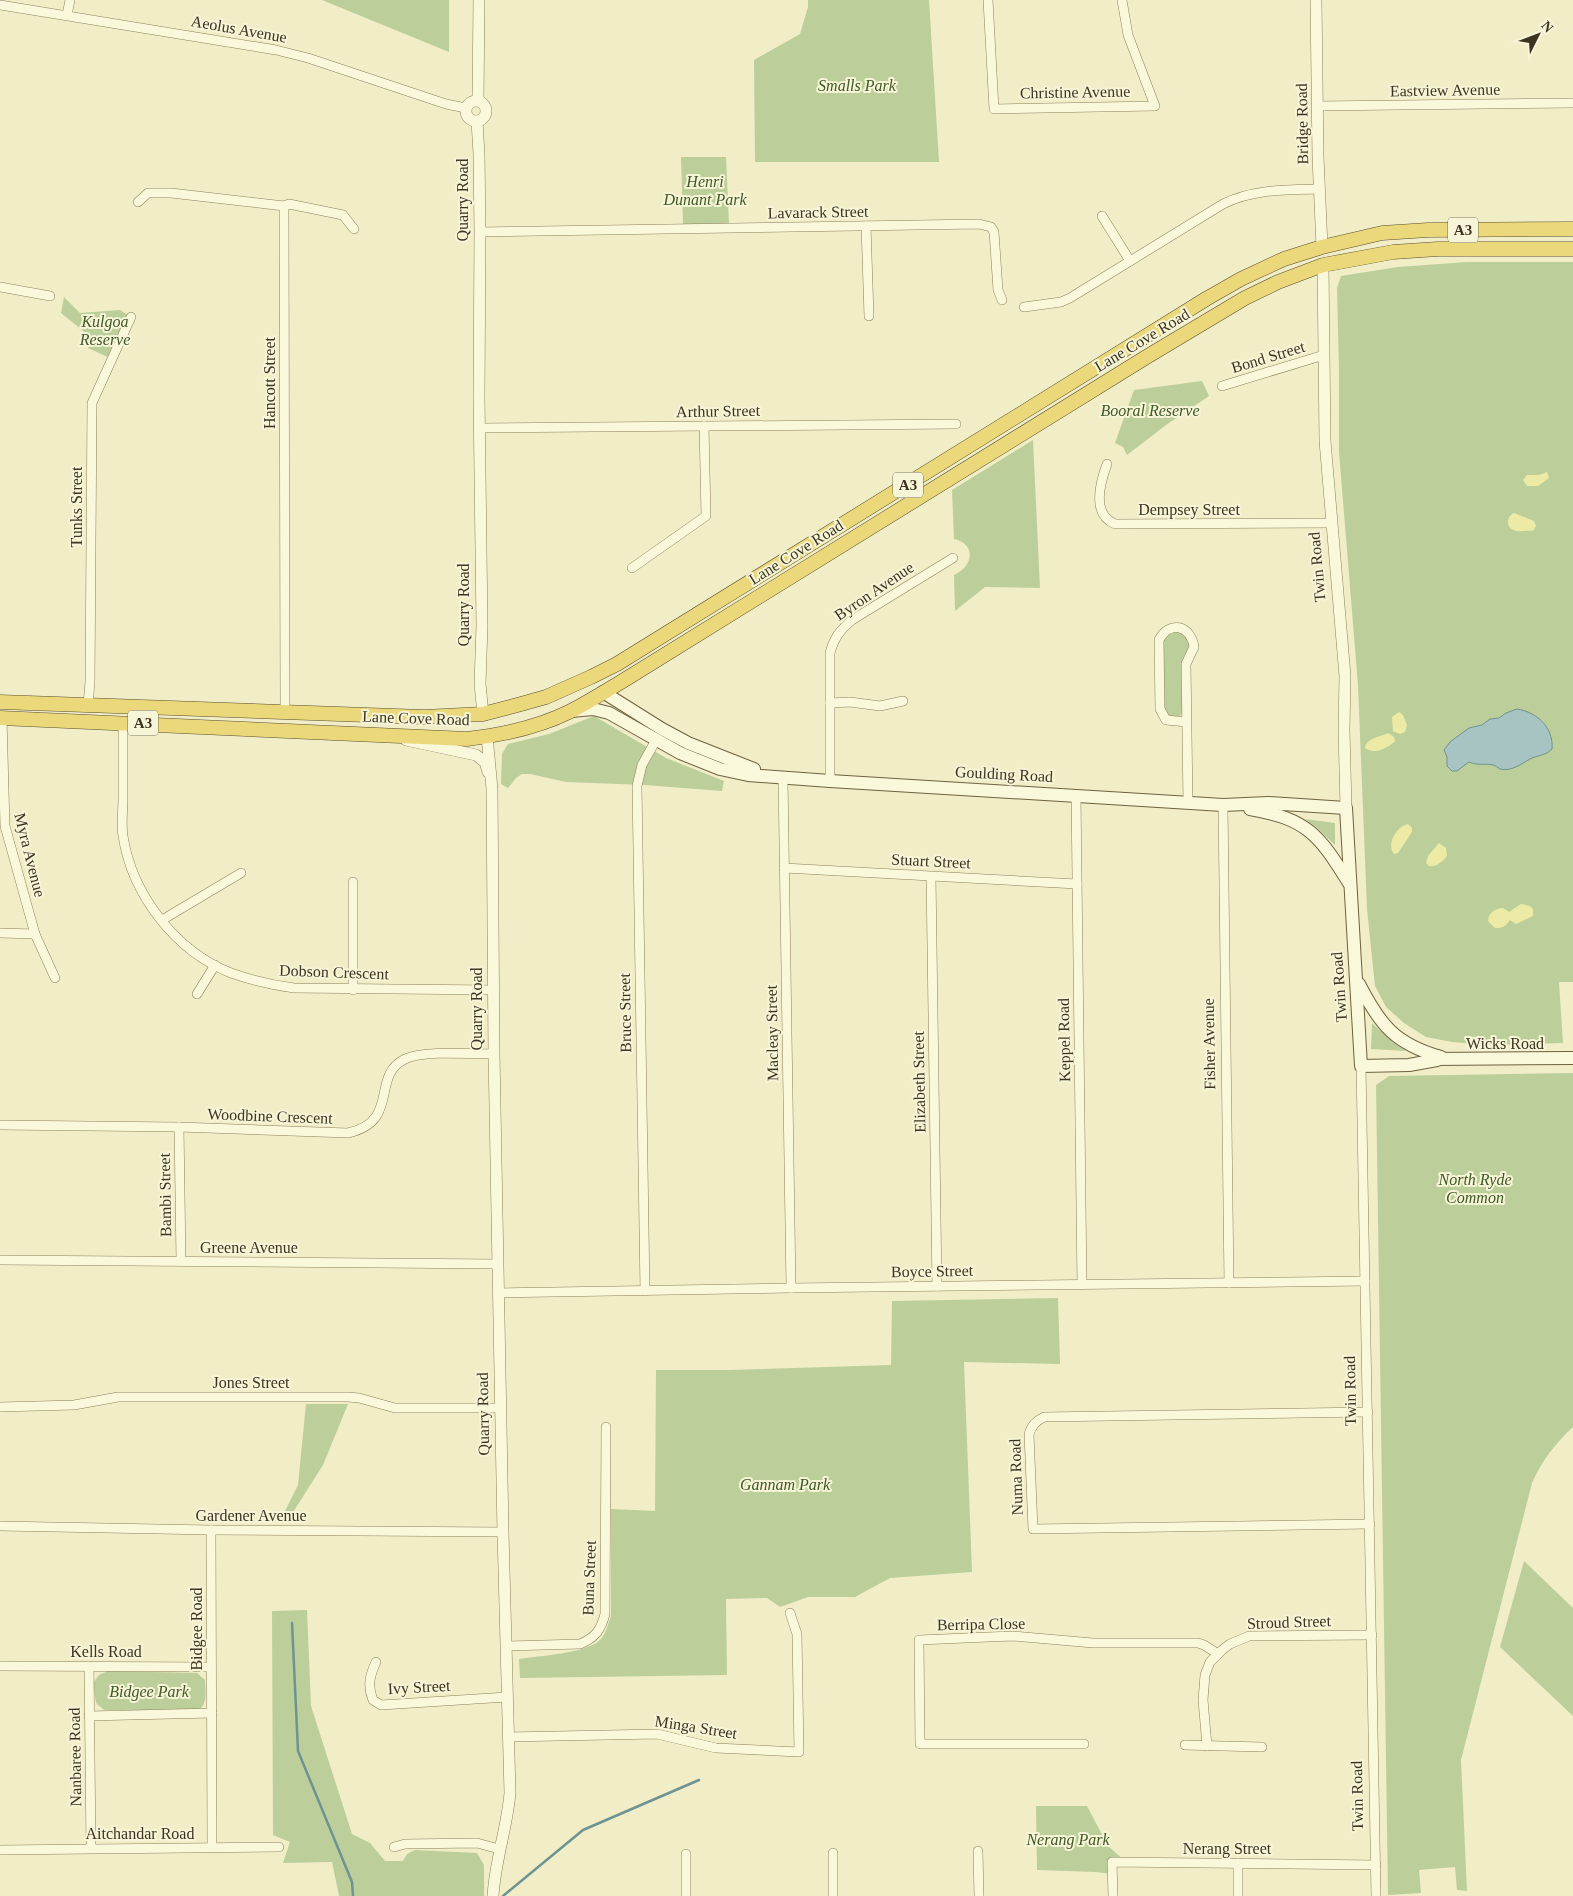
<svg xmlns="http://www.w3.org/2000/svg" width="1573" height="1896" viewBox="0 0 1573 1896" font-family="'Times New Roman',serif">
<rect width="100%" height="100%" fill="#f0edc7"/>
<g fill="#bccf9a">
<path d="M322,0H449V52Z"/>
<path d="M808,0H929L939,162H755L754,60L800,34L808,7Z"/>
<path d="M681,157H726L729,224H683Z"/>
<path d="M1467,262H1573V982H1559L1563,1043L1489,1045L1452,1042L1426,1037L1404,1023L1386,1007L1375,986L1367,909L1358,685L1339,452V371L1337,288L1341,276L1398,267Z"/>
<path d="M64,297L80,313L120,310L131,317L112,359L88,348L87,334L61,313Z"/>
<path d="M1202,381L1209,396L1166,425L1127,455L1123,447L1115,443L1134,390Z"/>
<path d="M1033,440L1040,588L985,587L955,611L954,575C973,567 977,544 954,539L952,490Z"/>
<path d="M1174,631L1184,634C1194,650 1184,650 1182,664C1181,680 1185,696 1183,712L1180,716C1172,717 1169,717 1164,711L1163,641L1167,635Z"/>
<path d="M594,716L666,758L724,781L722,791L645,785L566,782L530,774H522L516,778L508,788L501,784L502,754L508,744L549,734Z"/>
<path d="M1305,819L1335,823V845L1316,827Z"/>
<path d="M1372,1023L1394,1043L1406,1051L1371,1049Z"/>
<path d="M1573,1073V1427C1555,1444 1542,1460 1532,1483L1461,1760L1467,1891L1457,1890L1455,1867L1419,1870L1421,1893L1388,1895L1376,1085L1389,1076Z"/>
<path d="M1058,1298L1060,1364L964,1362L972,1572L890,1578L855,1597H808L780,1607L767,1598L726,1599L727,1675L520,1678L519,1659C539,1656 585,1653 599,1641C606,1635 608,1624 611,1616V1509L655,1511L656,1370H729L891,1365L892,1301Z"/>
<path d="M306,1404H348L323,1465L290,1517L283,1515L298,1485Z"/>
<path d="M1524,1561L1573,1608V1716L1500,1647Z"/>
<path d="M307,1610L311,1706L352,1834L370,1843L385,1861H403L407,1854L415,1850L477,1853L484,1865V1896H339L332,1862L283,1863L290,1842L273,1835L272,1611Z"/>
<path d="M108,1671L197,1673L205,1680C205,1692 209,1707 195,1711L104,1710L96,1703L93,1683L99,1675Z"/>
<path d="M1036,1806H1087L1108,1846L1126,1862H1112V1874L1096,1872L1037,1870Z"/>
</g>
<g fill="#eceaa4">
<path d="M1547,472L1549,478L1538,486H1527L1523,480L1527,475H1539Z"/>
<path d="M1514,513L1534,521L1536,526L1533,531C1527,530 1521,532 1516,531C1506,529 1505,517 1514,513Z"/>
<path d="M1399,712L1403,715L1407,725L1405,732L1400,734L1393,731L1392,717Z"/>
<path d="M1388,733L1394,737L1395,741C1387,749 1374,755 1365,748C1366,738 1380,737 1388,733Z"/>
<path d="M1408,824L1412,828V832L1398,853L1394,854C1386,844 1396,827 1408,824Z"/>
<path d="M1439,843L1446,848L1447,856C1442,862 1437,867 1429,866L1426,863L1428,856Z"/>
<path d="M1521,904L1530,906L1533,909V916L1516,924L1510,920C1505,927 1503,928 1495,928L1488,921C1488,913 1496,908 1503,908L1509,912Z"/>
</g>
<path fill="#a8c4c2" stroke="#6e9392" d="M1517,709C1537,712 1554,728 1552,749C1545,756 1538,755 1530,759C1521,764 1511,772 1500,769C1497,767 1496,766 1493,765C1485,763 1478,766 1469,762L1457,771H1452L1447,766V757L1444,750L1450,742L1469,728L1482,725L1490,719L1499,718L1506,713Z"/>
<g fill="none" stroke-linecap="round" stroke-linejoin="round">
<g stroke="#6e9392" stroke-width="2.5">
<path d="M292,1623L298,1751L352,1882L353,1896"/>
<path d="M503,1896L583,1830L699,1780"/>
</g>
<g stroke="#8c815c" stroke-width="10">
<g id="minor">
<path d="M988,0L994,109L1155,106L1128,35L1122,0"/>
<path d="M0,5L276,50L308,58L446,104L466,108"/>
<path d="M67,15L70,0"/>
<path d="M1317,106L1573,103"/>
<path d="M138,202L148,193H171L284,206L289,204L343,215L354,229"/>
<path d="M284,206L285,712"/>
<path d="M1102,216L1130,261"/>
<path d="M866,226L869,316"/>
<path d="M480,232L979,224L991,227L994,232L998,290L1002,300"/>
<path d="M0,287L50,296"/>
<path d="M1024,307L1061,302L1070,298L1223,204C1253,189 1286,190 1320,189"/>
<path d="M1222,386L1324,355"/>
<path d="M480,428L956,424"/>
<path d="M1107,464C1100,483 1091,514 1115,524L1331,523"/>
<path d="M632,568L706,516L704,426"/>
<path d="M830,703L850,702L880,706L903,701"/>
<path d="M88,705L90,682L92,403L131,317"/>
<path d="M2,718L5,826L35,934L55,978"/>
<path d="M123,722C123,747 123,773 123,798C123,810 121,824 123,836C132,894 175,951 231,973C251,980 272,985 294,988L494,990"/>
<path d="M1187,722L1166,720L1160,709L1159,640C1169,620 1191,625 1194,647L1186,664L1188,803"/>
<path d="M783,778L791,1288"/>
<path d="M830,781V653C834,638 840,630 852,620L953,558"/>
<path d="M1076,795L1082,1285"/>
<path d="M1223,805L1229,1283"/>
<path d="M784,868L1077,884"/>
<path d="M931,877L937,1286"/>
<path d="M353,882V990"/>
<path d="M162,920L241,873"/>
<path d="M0,933L35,934"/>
<path d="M197,994L215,965"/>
<path d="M1361,1066L1376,1896"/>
<path d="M0,1125L179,1127L348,1133C401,1121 370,1076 405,1059C424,1050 471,1054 494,1054"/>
<path d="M179,1127L181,1261"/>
<path d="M0,1260L498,1264"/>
<path d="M645,1291L637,786L642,765L656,740"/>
<path d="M499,1293L791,1288L1365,1281"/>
<path d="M0,1407L74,1405L118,1397H348L359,1398L395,1408H500"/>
<path d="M1368,1412L1044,1417C1036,1421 1032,1425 1029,1434L1033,1529L1370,1524"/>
<path d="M0,1526L211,1530L503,1532"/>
<path d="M211,1530L212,1847"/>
<path d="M506,1646L580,1644C595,1638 601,1630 605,1614L606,1427"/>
<path d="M376,1662C370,1675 367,1686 373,1700L381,1705L507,1697"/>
<path d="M0,1666L211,1667"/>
<path d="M89,1666L91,1848"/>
<path d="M89,1716L212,1713"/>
<path d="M508,1737L657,1734L716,1748L799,1752L797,1634L790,1613"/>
<path d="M1084,1744H920L919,1640L1012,1636L1093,1643H1198L1204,1645L1218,1654"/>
<path d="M1185,1745L1262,1747"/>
<path d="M1207,1746L1203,1700L1205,1675L1210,1662L1222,1650L1230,1644L1249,1636L1372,1635"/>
<path d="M394,1847L405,1844L477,1843L499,1849"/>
<path d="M0,1850L279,1847"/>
<path d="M978,1851L979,1896"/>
<path d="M686,1896V1854"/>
<path d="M833,1896V1853"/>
<path d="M1113,1896L1112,1862L1376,1865"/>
<path d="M1238,1896V1863"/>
</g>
</g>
<g stroke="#8c815c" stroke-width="12">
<g id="tertiary">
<path d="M1316,0L1318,157L1322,247"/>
<path d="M478,101L479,0"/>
<circle cx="476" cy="111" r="10"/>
<path d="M477,121L479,154L480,232L479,397L482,626L480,684L483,714"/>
<path d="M1323,265L1325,441L1345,676L1344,730L1346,808"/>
<path d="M487,736L492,789L494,1054L503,1532L510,1793C507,1828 495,1861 493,1896"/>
<path d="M406,740L476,755L485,762L488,772"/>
</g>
</g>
<g stroke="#6e623f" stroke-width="14">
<g id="secondary">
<path d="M603,692L662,729L688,743L754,769"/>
<path d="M571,711L593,709L609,713L680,753L720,769L748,775L830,781L1223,805L1268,803L1346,808L1361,1066L1409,1065L1437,1060"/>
<path d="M1250,809C1308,819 1319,835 1349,883"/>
<path d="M1359,984C1380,1025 1395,1044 1441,1057"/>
<path d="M1431,1059L1573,1058"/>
</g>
</g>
<g stroke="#5a4e30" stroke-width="15">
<g id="trunk">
<path d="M0,702L424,717L483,714L521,704L546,697L591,677L617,664L1206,299L1241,279L1284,259L1322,247L1382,233L1428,230L1573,229"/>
<path d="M0,718L467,739C502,735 539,727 571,711C588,702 604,692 621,682L1148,356L1245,298L1278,282L1323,265L1393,252L1438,249H1573"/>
</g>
</g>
<use href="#minor" stroke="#faf8db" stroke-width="9"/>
<use href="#tertiary" stroke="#faf8db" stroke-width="11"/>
<use href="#secondary" stroke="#faf8db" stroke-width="12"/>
<use href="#trunk" stroke="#ead87b" stroke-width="14"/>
</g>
<g text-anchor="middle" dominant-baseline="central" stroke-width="4" stroke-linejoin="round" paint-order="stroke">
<g fill="#f7f5d7" stroke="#746e57" stroke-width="1">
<rect x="1448" y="217.5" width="30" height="25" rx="4"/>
<rect x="893" y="472.5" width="30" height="25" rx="4"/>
<rect x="128" y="710.5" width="30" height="25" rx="4"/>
</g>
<g font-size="15" font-weight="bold" fill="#3c3420">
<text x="1463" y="230">A3</text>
<text x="908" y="485">A3</text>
<text x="143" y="723">A3</text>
</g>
<g font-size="16" fill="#3c3420" stroke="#f7f5d7">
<text transform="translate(239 29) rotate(10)">Aeolus Avenue</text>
<text transform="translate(1445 90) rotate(-1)">Eastview Avenue</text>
<text transform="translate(1075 92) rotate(-1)">Christine Avenue</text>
<text transform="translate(1302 124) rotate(-91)">Bridge Road</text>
<text transform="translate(462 200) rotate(-90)">Quarry Road</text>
<text transform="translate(818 212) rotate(-1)">Lavarack Street</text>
<text transform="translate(1142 340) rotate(-31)">Lane Cove Road</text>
<text transform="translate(1268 357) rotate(-17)">Bond Street</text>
<text transform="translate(269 383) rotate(-90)">Hancott Street</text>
<text transform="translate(718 411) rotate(-1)">Arthur Street</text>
<text transform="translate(76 507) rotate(-90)">Tunks Street</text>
<text x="1189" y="509">Dempsey Street</text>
<text transform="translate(796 552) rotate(-32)">Lane Cove Road</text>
<text transform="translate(1317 567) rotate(-95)">Twin Road</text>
<text transform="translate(874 591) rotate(-34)">Byron Avenue</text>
<text transform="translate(463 605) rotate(-90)">Quarry Road</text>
<text transform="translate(416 718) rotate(2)">Lane Cove Road</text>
<text transform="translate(1004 774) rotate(3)">Goulding Road</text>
<text transform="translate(30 855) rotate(76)">Myra Avenue</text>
<text transform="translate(931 861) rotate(3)">Stuart Street</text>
<text transform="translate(334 972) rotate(2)">Dobson Crescent</text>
<text transform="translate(1339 987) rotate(-94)">Twin Road</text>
<text transform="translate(476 1009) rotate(-90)">Quarry Road</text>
<text transform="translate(625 1013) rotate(-91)">Bruce Street</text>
<text transform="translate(772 1033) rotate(-91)">Macleay Street</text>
<text transform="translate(1064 1040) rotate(-91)">Keppel Road</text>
<text x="1505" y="1043">Wicks Road</text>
<text transform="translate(1209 1044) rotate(-91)">Fisher Avenue</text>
<text transform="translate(919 1082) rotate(-91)">Elizabeth Street</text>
<text transform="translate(270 1116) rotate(2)">Woodbine Crescent</text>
<text transform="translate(165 1195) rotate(-91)">Bambi Street</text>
<text x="249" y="1247">Greene Avenue</text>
<text transform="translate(932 1271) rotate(-1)">Boyce Street</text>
<text x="251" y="1382">Jones Street</text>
<text transform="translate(1350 1391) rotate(-91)">Twin Road</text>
<text transform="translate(483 1414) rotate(-91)">Quarry Road</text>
<text transform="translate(1016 1477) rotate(-92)">Numa Road</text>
<text x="251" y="1515">Gardener Avenue</text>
<text transform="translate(589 1578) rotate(-88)">Buna Street</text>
<text transform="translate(1289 1622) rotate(-2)">Stroud Street</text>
<text transform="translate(981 1624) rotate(-1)">Berripa Close</text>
<text transform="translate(196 1629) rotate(-90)">Bidgee Road</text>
<text x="106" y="1651">Kells Road</text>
<text transform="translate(419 1687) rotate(-3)">Ivy Street</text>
<text transform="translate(696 1727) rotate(9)">Minga Street</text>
<text transform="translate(75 1757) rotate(-91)">Nanbaree Road</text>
<text transform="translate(1357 1796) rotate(-91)">Twin Road</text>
<text x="140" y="1833">Aitchandar Road</text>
<text x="1227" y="1848">Nerang Street</text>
</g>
<g font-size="16" font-style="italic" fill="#405926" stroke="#f7f5d7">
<text x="857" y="85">Smalls Park</text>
<text x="705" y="181">Henri<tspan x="705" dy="18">Dunant Park</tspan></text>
<text x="105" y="321">Kulgoa<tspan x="105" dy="18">Reserve</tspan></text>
<text x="1150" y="410">Booral Reserve</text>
<text x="1475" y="1179">North Ryde<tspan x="1475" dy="18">Common</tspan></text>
<text x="785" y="1484">Gannam Park</text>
<text x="149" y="1691">Bidgee Park</text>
<text x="1068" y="1839">Nerang Park</text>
</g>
</g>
<g transform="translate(1538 35) rotate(48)" stroke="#f7f5d7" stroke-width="4" paint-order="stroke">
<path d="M0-4L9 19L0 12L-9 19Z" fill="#3c3420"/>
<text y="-8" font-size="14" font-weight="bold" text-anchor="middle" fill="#3c3420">N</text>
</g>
</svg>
